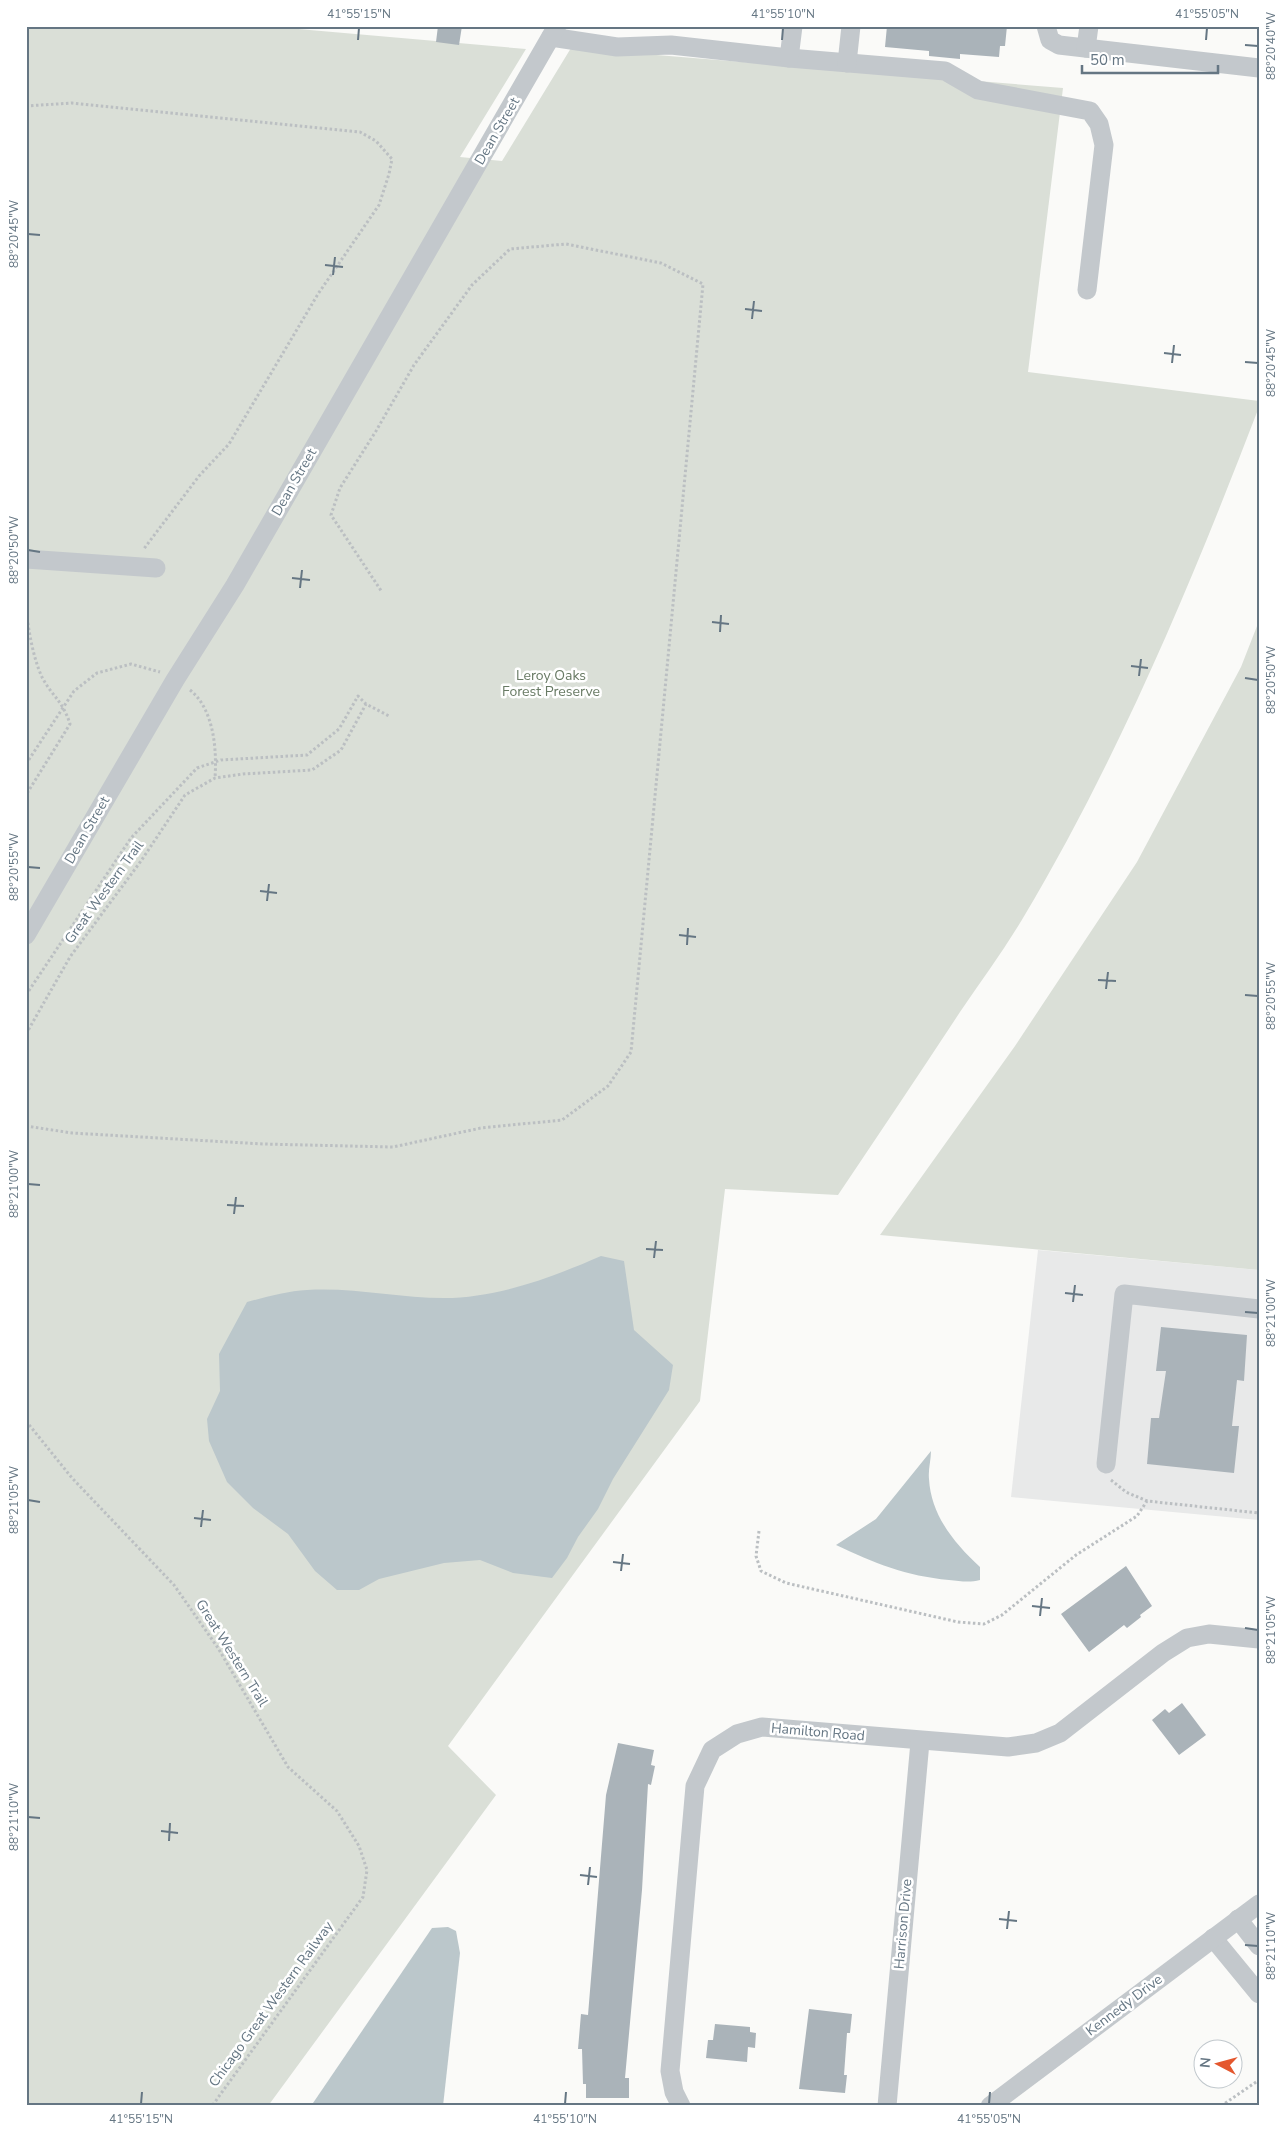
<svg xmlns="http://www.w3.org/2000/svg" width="1285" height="2132" viewBox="0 0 1285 2132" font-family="'Nunito Sans',sans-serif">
<rect width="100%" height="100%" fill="#fafaf8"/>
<path fill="#e8e9e9" d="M1038,1250L1259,1270V1520L1011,1497Z"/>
<g fill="#dadfd7">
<path d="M26,26H264L526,49L460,157L502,161L571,48L1063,88L1028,372L1259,401V407C1192,582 1119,757 1023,918C1004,950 981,981 960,1012C920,1073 879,1134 838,1195L725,1189L700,1401L448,1746L496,1795L268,2106H26Z"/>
<path d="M1259,621V1270L880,1235L1015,1046L1137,862L1241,667Z"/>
</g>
<g fill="#bbc7cb">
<path d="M601,1256L624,1261L634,1330L673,1365L669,1390L613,1479L598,1509L578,1537L567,1558L552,1578L513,1573L480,1560L444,1563L379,1579L359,1590H337L315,1571L288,1534L253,1508L227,1482L209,1441L207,1419L220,1391L219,1354L247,1302C266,1297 287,1291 307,1290C352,1287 398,1298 444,1298C498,1298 553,1277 601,1256Z"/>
<path d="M931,1451C931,1460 928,1470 929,1479C931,1515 954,1543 980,1567V1580C969,1583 960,1581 949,1580C906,1576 874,1563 836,1545L876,1519Z"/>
<path d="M448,1927L456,1931L460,1953L443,2106H311L432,1928Z"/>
</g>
<g fill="#aab3b9">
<path d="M438,26H462L459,45L436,42Z"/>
<path d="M887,26H1007L1005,46H1000L999,57L960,54V59L929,56V51L885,47Z"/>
<path d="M1161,1327L1247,1335L1244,1381L1237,1380L1232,1426H1239L1234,1473L1147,1464L1151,1418H1159L1166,1371H1156Z"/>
<path d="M1126,1566L1152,1606L1140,1615L1141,1617L1127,1628L1124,1625L1089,1652L1061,1614Z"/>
<path d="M1182,1703L1206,1735L1179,1755L1152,1720L1165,1709L1169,1713Z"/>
<path d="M618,1743L654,1750L651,1765L655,1766L651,1785L648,1784L642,1890L625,2078H629V2098H586V2084H583L582,2049H578L581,2014L588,2015L606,1795Z"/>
<path d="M809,2009L852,2014L850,2033H847L844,2075H847L845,2093L799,2089Z"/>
<path d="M715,2024L750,2027V2032L756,2033L755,2048L748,2047L747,2062L706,2058L708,2040H713Z"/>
</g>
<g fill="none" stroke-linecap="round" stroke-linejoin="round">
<g stroke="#bbbfc2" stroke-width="3" stroke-dasharray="2.5 2.5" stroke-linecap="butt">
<path d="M26,106L72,103L360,132L376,141L392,159L389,174L379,205L318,294L229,444L199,476L143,550"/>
<path d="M26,608C28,628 33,658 42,677C51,695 63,701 70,724L26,795"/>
<path d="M190,690C214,709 217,750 215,778"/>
<path d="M26,764L74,691L97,673L131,664L160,672"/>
<path d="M26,995L131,838L197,768L221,760L307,755L339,729L358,696L366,704L389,716"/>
<path d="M26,1034L70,957L141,861L185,795L215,778L243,774L312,770L341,750L366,704"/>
<path d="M26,1126L72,1133L263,1144L393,1147L481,1128L562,1120L608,1086L631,1052L703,284L661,263L566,244L510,249L472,285L414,365L376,431L340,488L331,515L382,592"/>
<path d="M26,1421L72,1478L174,1585L218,1648L288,1767L337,1811L359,1846L367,1870L363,1897L212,2106"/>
<path d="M1111,1480L1126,1492L1147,1501"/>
<path d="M759,1531L756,1556L761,1571L786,1583L958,1622L984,1624L1002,1615L1076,1555L1137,1516L1147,1501L1259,1513"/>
<path d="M1221,2106L1259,2080"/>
</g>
<g stroke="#c3c8cc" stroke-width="19">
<path d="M1046,26L1050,40L1059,45L1259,68"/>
<path d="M551,37L617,47L671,45L789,58L945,71L978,90L1090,111L1099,124L1104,145L1087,290"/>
<path d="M1086,48L1089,26"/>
<path d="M789,58L793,26"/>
<path d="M847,63L851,26"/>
<path d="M26,559L156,568"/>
<path d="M26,935L175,680L235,585L557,26"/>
<path d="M1106,1464L1124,1294L1259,1309"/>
<path d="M1238,1919L1259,1946"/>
<path d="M1213,1938L1259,1994"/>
<path d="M681,2106L674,2092L670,2071L695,1786L712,1750L737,1734L762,1727L1008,1747L1036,1743L1060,1733L1163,1653L1187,1638L1209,1634L1259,1639"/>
<path d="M887,2106L920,1742"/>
<path d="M990,2106L1259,1904"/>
</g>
</g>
<path fill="none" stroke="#657683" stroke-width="2" d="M358,40L359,28M782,40L783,28M1206,40L1207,28M1245,45L1258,46M28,234L40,235M325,265L343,267M333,275L335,257M745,309L762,311M752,319L754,301M1164,353L1181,355M1245,362L1258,363M1172,363L1174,345M28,550L40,552M292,578L310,580M300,588L302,570M712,622L729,624M720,632L721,615M1131,666L1148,668M1139,676L1141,659M1245,678L1258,680M28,867L40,868M260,891L277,893M267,901L269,884M679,935L696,937M687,945L688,928M1098,980L1116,981M1106,989L1108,972M1245,995L1258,996M28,1184L40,1185M227,1205L244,1206M234,1214L236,1197M646,1249L663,1250M654,1258L656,1241M1065,1293L1083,1295M1073,1302L1075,1285M1245,1312L1258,1313M28,1500L40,1502M194,1518L211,1520M201,1527L203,1510M613,1562L630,1564M621,1571L623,1554M1032,1606L1050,1608M1040,1616L1042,1598M1245,1628L1258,1630M28,1817L40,1818M161,1831L178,1833M169,1841L170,1823M580,1875L597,1877M588,1885L590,1867M999,1919L1017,1921M1007,1929L1009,1911M1245,1945L1258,1946M141,2104L142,2092M565,2104L566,2092M989,2104L990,2092"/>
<g text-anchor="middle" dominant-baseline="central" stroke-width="5" stroke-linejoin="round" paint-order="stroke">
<g font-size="14" fill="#657683" stroke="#fff">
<text transform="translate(497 131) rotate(-60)">Dean Street</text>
<text transform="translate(294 482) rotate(-60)">Dean Street</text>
<text transform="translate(87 830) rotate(-60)">Dean Street</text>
<text transform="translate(104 892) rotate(-54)">Great Western Trail</text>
<text transform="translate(232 1653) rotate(58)">Great Western Trail</text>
<text transform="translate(818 1732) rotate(5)">Hamilton Road</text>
<text transform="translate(903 1924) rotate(-85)">Harrison Drive</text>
<text transform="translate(271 2004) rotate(-54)">Chicago Great Western Railway</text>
<text transform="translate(1124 2005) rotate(-37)">Kennedy Drive</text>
</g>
<g font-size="14" fill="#687a64" stroke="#fff">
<text x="551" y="675">Leroy Oaks<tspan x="551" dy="16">Forest Preserve</tspan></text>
</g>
</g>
<rect width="1285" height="2132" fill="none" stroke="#ffffff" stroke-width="55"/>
<g transform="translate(1218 2064) rotate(276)"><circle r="24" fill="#ffffff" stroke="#c1c8cd"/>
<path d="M0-4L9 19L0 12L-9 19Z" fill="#e4572e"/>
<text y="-8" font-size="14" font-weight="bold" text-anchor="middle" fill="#657683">N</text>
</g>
<path d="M1082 65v8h136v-8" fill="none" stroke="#657683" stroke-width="2.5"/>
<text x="1090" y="65" font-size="15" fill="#657683" stroke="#ffffff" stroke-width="4" paint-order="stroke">50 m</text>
<rect x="28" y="28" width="1230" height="2076" fill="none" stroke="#657683" stroke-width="2"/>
<g font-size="12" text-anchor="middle" fill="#657683">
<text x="359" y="18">41°55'15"N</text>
<text x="783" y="18">41°55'10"N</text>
<text x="1207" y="18">41°55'05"N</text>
<text transform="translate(1271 46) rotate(-90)" y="4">88°20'40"W</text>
<text transform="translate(14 234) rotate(-90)" y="4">88°20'45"W</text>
<text transform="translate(1271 363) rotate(-90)" y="4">88°20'45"W</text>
<text transform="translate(14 550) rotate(-90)" y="4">88°20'50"W</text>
<text transform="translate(1271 680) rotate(-90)" y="4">88°20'50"W</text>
<text transform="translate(14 867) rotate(-90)" y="4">88°20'55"W</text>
<text transform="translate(1271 996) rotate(-90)" y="4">88°20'55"W</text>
<text transform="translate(14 1184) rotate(-90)" y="4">88°21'00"W</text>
<text transform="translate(1271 1313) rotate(-90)" y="4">88°21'00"W</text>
<text transform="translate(14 1500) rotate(-90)" y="4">88°21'05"W</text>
<text transform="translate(1271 1630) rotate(-90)" y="4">88°21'05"W</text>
<text transform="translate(14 1817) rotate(-90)" y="4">88°21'10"W</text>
<text transform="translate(1271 1946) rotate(-90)" y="4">88°21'10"W</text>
<text x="141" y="2123">41°55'15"N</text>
<text x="565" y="2123">41°55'10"N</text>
<text x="989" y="2123">41°55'05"N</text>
</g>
</svg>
